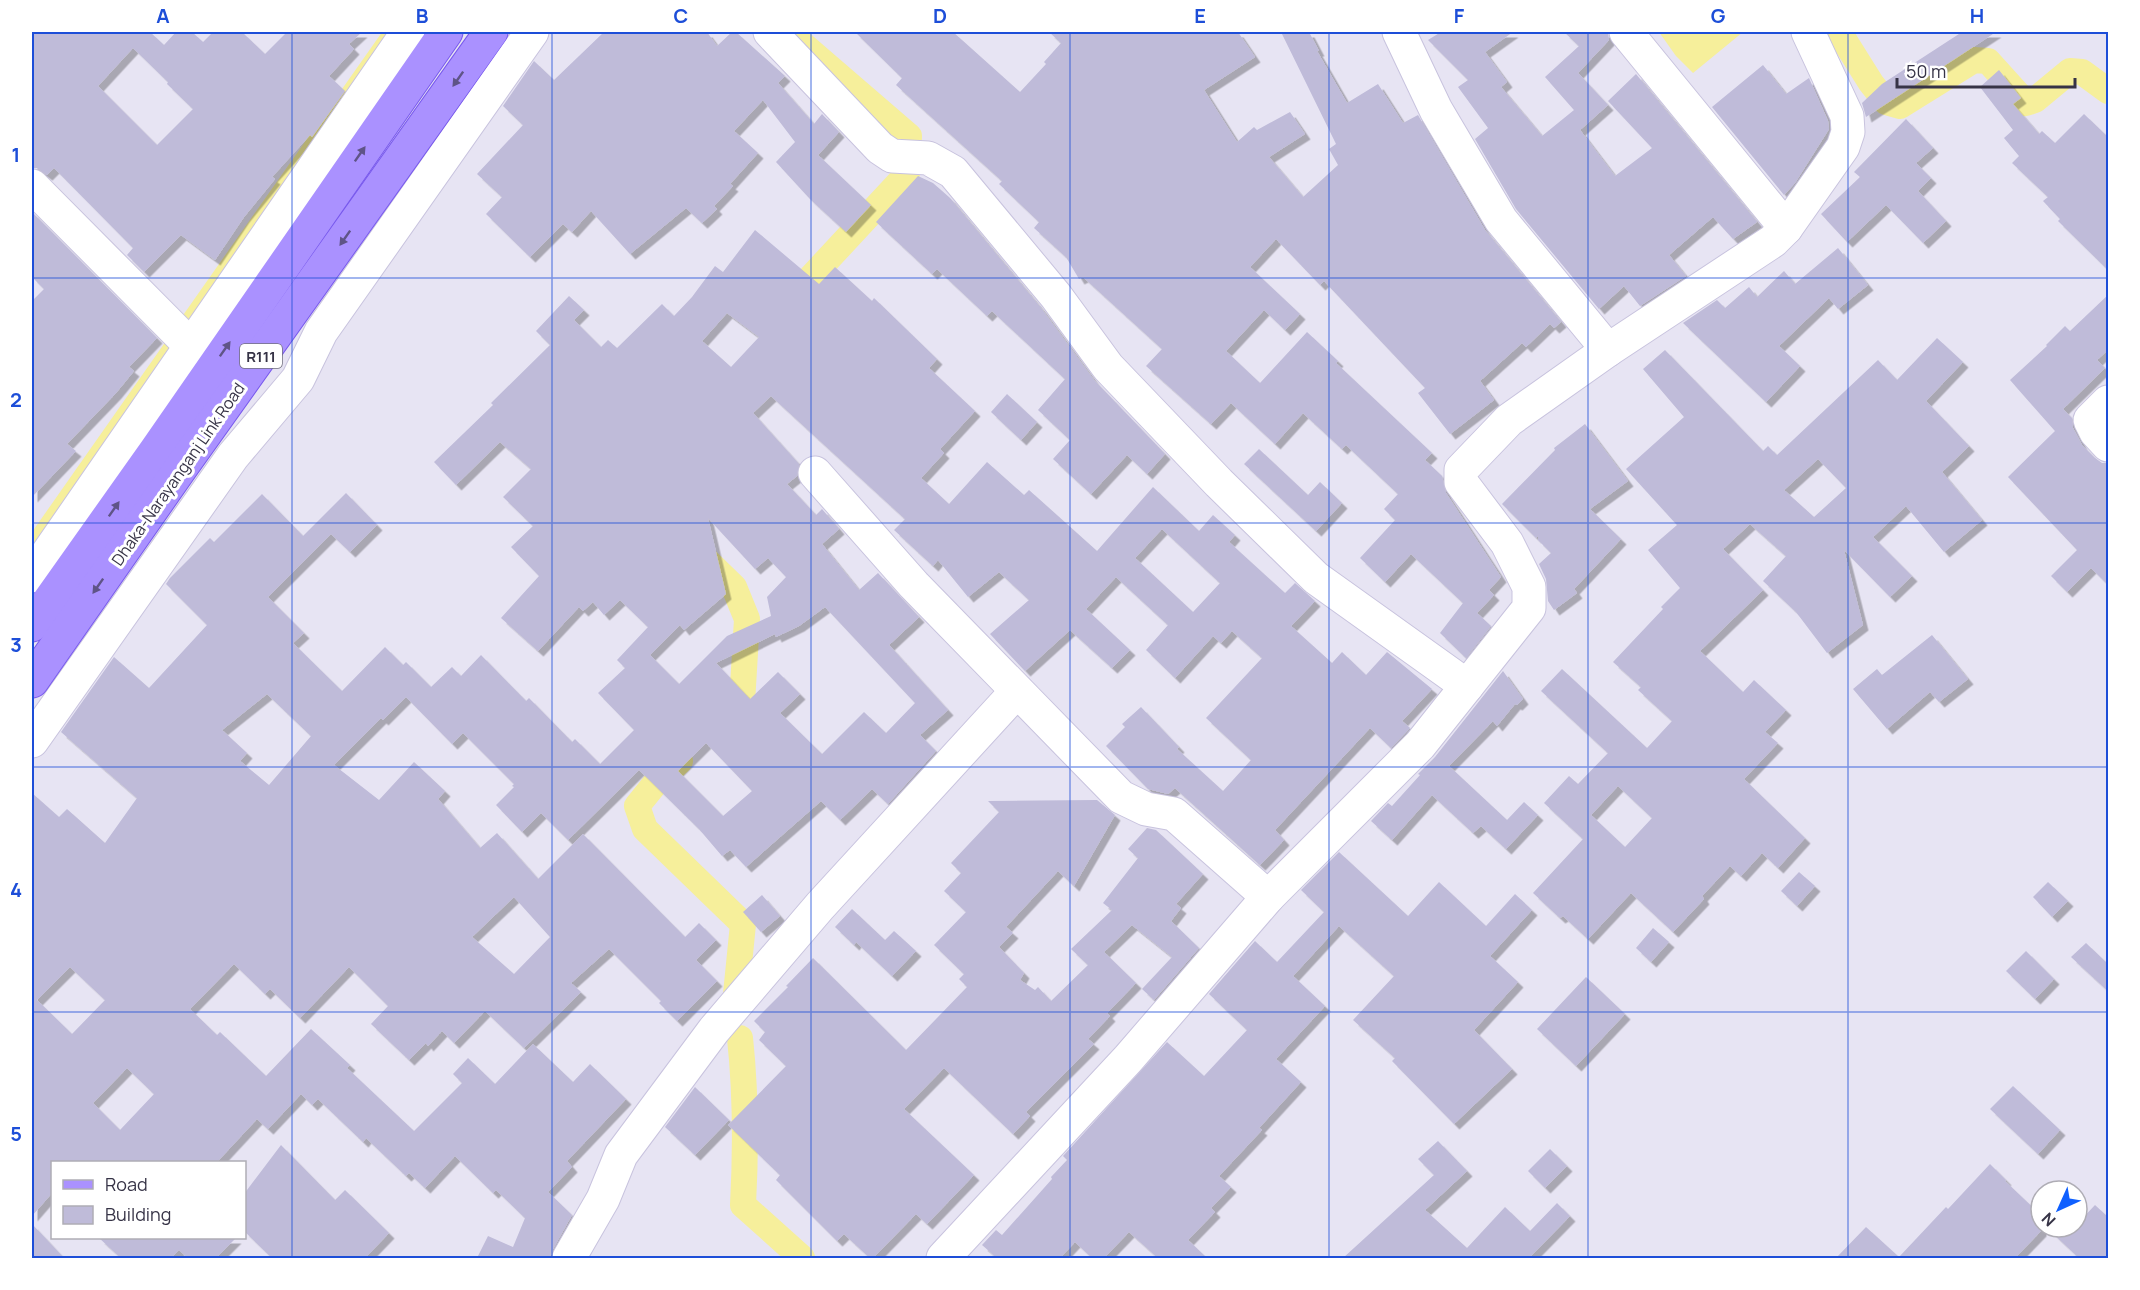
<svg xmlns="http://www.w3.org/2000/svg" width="2140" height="1290" viewBox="0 0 2140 1290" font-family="Manrope,sans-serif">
<defs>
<filter id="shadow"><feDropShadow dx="5.5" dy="5.5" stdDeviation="0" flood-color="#0004"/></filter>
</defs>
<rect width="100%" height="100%" fill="#e7e4f3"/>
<path fill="#f6ef9b" d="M1659,32H1743L1693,73L1676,56Z"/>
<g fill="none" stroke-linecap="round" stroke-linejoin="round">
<g stroke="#f6ef9b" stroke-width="8">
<path d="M181,325L387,32"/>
<path d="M32,539L173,338"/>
</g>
<g stroke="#f6ef9b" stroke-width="26">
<path d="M1839,32L1871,83L1886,102L1900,106L1974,60L1988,61L2026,103L2035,100L2070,71L2082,72L2108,91"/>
<path d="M789,301L907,174L909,136L793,36"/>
<path d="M697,551L734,587L747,619L742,703L727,718"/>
<path d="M680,761L654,785L637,806L645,829L743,924L736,994"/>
<path d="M740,1038C746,1094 746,1149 743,1205L802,1258"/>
</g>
</g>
<g fill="#bfbbd9" fill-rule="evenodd" filter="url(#shadow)">
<path d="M32,32H150L164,45L176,32H192L203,42L213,32H242L265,54L287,32H362L349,44L354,49L329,76L345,91L312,137L310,135L272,177L275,179L244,217L215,260L181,235L144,272L127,255L133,248L54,168L47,175L37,168H32ZM133,48L168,82L167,84L193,109L157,145L98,86Z"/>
<path d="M604,32H707L717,46L732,32H736L785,76L778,83L814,124L822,114L839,132L818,155L871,205L846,232L810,199L776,162L795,142L763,100L734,131L758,153L730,184L733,186L714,206L717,209L702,223L686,208L630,254L591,211L572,232L563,224L530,257L486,214L502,197L477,174L523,125L503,106L534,61L554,80Z"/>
<path d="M855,32H953L1020,92L1046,64L1044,62L1061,43L1049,32H1238L1255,57L1204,90L1237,142L1254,127L1257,130L1290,112L1305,134L1269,157L1303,197L1338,165L1329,149L1336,144L1281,32H1309L1319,51H1317L1347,103L1378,84L1403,123L1418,115L1485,230L1561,322L1554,328L1550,324L1526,347L1522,343L1480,381L1494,400L1450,434L1418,393L1425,388L1324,281L1320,285L1276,239L1250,267L1300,314L1285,330L1264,310L1226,351L1260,383L1307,332L1338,361L1336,363L1432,453L1425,460L1442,476L1446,493L1501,577L1489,590L1494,595L1477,613L1491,626L1466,658L1440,633L1463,603L1411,554L1385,582L1360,558L1395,520L1384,509L1398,494L1346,445L1342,449L1303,413L1275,444L1231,403L1211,424L1146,366L1162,349L1083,277L1079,279L1066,257L1034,228L1039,222L999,184L1002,181L896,85L902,78Z"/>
<path d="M1441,32H1513L1485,52L1507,82L1501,87L1542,136L1574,110L1545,77L1579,46L1564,32H1608L1609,40L1578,73L1608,105L1580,130L1615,176L1652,148L1608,101L1636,74L1757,222L1733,239L1713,217L1669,255L1686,276L1640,306L1624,286L1599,309L1516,209L1475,139L1488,128L1458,87L1468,80L1428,40Z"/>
<path d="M1962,32H1996L1866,117L1862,103L1882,84Z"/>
<path d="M1763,65L1786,94L1809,78L1828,121L1829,129L1795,183L1784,195L1712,107Z"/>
<path d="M1999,70L2021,98L2013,104L2039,134L2042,131L2055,143L2084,114L2109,138V271L2058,221L2060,219L2043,201L2048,197L2012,163L2019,156L2004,138L2013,130L1980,87Z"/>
<path d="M1906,119L1933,148L1916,163L1931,178L1918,191L1946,221L1923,243L1886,205L1847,242L1821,214L1860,177L1854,172Z"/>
<path d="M918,176L933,183L950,198L1041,308L1094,380L1165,454L1147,474L1127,455L1091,494L1053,459L1070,440L1038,410L1065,379L992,311L987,316L937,269L932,274L876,222Z"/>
<path d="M32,212L157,338L129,367L134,371L116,393L67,444L76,451L32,497V301L44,289L32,277Z"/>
<path d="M755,230L819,284L835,267L872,301L874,298L937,359L929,368L975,411L940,449L944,453L921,478L949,504L987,462L1024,495L1029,490L1097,551L1153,487L1199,531L1213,515L1235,535L1229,542L1285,593L1295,583L1315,601L1291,626L1332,663L1342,652L1366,675L1387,652L1432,689L1402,721L1410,728L1391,748L1370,728L1275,830L1284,840L1260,865L1175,788L1168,794L1148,789L1106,746L1125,727L1122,724L1141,707L1179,747L1177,749L1223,791L1251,760L1206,718L1262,658L1232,631L1221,643L1213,636L1175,678L1146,650L1168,625L1116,577L1086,609L1130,650L1112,668L1070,630L1025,671L990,634L1029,600L999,572L968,597L938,560L933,566L894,530L905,519L771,396L753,413L799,464L797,476L787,484L816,515L822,509L839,529L822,544L859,590L878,573L919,617L889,645L948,710L920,735L936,751L888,804L872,789L840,820L821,801L746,867L730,850L722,856L699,829L639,770L568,840L541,813L522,832L496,805L514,787L512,786L514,784L463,733L452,744L406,697L383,720L381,718L334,765L379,800L414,762L445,791L438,799L480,848L497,833L538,879L583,834L685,937L699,923L716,940L696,960L717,981L677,1021L659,1003L661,1001L609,949L571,983L581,992L524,1048L485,1011L454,1043L442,1031L428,1046L426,1043L409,1060L371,1024L388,1006L349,967L300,1018L270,989L265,994L234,964L190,1009L217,1035L220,1032L266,1076L311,1029L350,1065L347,1068L414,1131L462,1083L453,1074L468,1058L495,1084L533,1044L573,1082L590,1064L626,1099L567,1161L572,1167L548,1192L572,1215L553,1249L550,1258H477L488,1236L513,1247L525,1218L496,1190L493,1193L455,1156L425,1188L409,1173L406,1176L366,1138L363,1142L318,1099L312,1105L301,1094L268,1129L257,1119L217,1162H52V1193L32,1216V793L59,817L67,809L105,843L137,798L61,732L114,657L149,688L207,625L166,584L170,578L210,538L214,542L262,494L303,536L346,493L377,525L350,552L331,534L268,597L304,633L293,643L342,691L385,647L403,665L406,662L431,687L452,667L461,676L481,655L526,701L529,698L572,742L575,739L600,764L634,730L598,693L625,668L617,660L648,627L620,600L604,615L593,602L583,611L579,607L538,651L501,618L539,576L511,547L533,526L503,497L531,469L500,442L456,485L434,462L493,405L491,403L550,345L536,331L569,296L584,310L574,320L601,347L608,340L617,348L662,304L674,316L692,297L715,266L723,272ZM727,313L759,337L731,367L702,341ZM708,518L755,569L768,558L786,577L767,597L771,616L727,636L679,684L650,655L680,625L684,630L726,594ZM1162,529L1220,583L1193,612L1135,558ZM825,607L915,703L886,733L864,712L822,754L780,713L800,694L778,672L750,699L716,663L775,634L776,637L799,626ZM267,694L311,736L269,785L240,761L247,753L222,730ZM706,743L752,791L723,816L678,771ZM514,897L550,937L514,974L472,937ZM70,967L105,1000L72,1034L37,1000ZM127,1068L154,1094L120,1130L93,1103Z"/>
<path d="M1838,248L1868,285L1838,309L1829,298L1779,346L1800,366L1766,402L1683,323L1717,300L1725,308L1749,287L1757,297L1784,271L1795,284Z"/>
<path d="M2109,294V349L2097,360L2105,368L2063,409L2072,418L2073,428L2082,445L2095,458L2102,463H2109V586L2091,568L2067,592L2051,576L2077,550L2008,477L2055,431L2010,380L2047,346L2046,345L2065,326L2070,331Z"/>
<path d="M1937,338L1963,362L1926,401L1969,446L1942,472L1982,520L1944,552L1906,506L1873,537L1912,576L1890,597L1844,550L1863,625L1827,653L1796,612L1763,581L1786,556L1750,524L1723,549L1763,590L1700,651L1743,692L1754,680L1786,710L1765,732L1778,743L1744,779L1805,838L1778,868L1762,853L1741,876L1730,866L1702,896L1704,899L1673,932L1631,893L1588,939L1563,916L1560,918L1533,893L1583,839L1544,803L1569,776L1578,784L1608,753L1541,691L1562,669L1647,748L1672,721L1638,690L1641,687L1613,662L1663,609L1661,607L1680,588L1648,550L1677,525L1626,469L1684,417L1643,369L1665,350L1763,451L1768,446L1777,455L1878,360L1897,380ZM1818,459L1846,488L1814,517L1784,490ZM1618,786L1652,818L1625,847L1591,815Z"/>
<path d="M1007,394L1037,422L1021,440L991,412Z"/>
<path d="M1585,424L1628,481L1590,509L1621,539L1574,589L1577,593L1554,610L1548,601L1546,579L1539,564L1551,553L1538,540V536L1536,538L1502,504L1555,450L1554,448Z"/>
<path d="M1259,449L1308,495L1320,482L1342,503L1316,531L1244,464Z"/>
<path d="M1932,635L1968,679L1939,702L1930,692L1887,729L1853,689L1877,669L1882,675Z"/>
<path d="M1503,671L1523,699L1517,705L1515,704L1497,726L1493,721L1449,766L1507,820L1524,802L1538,815L1506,849L1481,826L1473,833L1432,795L1392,840L1371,821L1388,803L1392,806L1420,775L1418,774L1435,757Z"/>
<path d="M1097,800L1115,815L1074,886L1058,871L1006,927L1013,933L999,947L1024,973L1020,980L1035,990L1038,987L1051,1001L1088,965L1071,949L1112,910L1103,903L1138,858L1128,849L1147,828L1156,830L1203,874L1176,904L1181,908L1171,921L1199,948L1154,1000L1142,989L1172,957L1132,925L1104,952L1136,983L1107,1013L1110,1016L1088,1039L1094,1044L1026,1112L1030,1116L1013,1134L944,1068L904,1109L974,1175L927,1224L916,1214L873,1258H870L844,1234L837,1241L776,1180L780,1175L728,1125L786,1066L759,1040L765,1032L754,1021L788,987L786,986L813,958L906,1050L967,987L959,979L964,974L934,945L966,912L944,891L961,873L951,863L999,812L988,801Z"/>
<path d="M1339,852L1408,916L1439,882L1486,926L1515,894L1532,910L1490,956L1518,982L1474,1030L1512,1069L1454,1124L1392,1061L1395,1058L1353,1020L1394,976L1339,926L1293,976L1325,1006L1276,1059L1301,1082L1259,1128L1262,1130L1219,1176L1231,1187L1211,1208L1215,1212L1188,1240L1207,1258H1158L1129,1232L1104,1258H1092L1075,1242L1060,1258H997L982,1245L996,1230L1002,1235L1052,1179L1051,1177L1067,1160L1063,1156L1167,1042L1204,1076L1247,1030L1209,994L1255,941L1277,962L1324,912L1301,890Z"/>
<path d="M1799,872L1815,886L1797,906L1781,891Z"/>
<path d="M2048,882L2068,901L2052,917L2033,897Z"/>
<path d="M762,895L780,916L761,932L743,912Z"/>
<path d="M852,909L885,940L894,931L916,951L892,976L856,942L854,945L835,927Z"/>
<path d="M1653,928L1669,942L1651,962L1636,948Z"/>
<path d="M2086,943L2109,965V992L2071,957Z"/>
<path d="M2026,951L2054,979L2035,999L2006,971Z"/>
<path d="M1586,977L1625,1014L1576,1066L1537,1029Z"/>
<path d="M2013,1086L2060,1130L2038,1154L1990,1109Z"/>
<path d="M695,1087L729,1120L695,1155L665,1127Z"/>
<path d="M1438,1141L1467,1171L1425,1210L1467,1248L1505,1207L1530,1231L1557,1203L1570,1216L1529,1258H1343L1434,1175L1418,1159Z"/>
<path d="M281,1145L335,1200L345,1190L389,1233L365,1258H272L244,1231V1194Z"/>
<path d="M1550,1149L1567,1166L1545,1188L1528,1171Z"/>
<path d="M1990,1164L2006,1180L2005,1181L2041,1215V1231L2015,1258H1836L1866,1227L1899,1257L1946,1207L1948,1209Z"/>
<path d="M2095,1205L2109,1218V1258H2079L2046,1227H2077V1224Z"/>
<path d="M32,1224L64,1258H32Z"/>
<path d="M99,1238H236L216,1258H188L179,1250L171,1258H121Z"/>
</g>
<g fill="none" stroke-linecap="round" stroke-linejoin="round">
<g stroke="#c8c3de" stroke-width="35">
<g id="minor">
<path d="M770,32L880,148L892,156L928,158L953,172L1056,296L1108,367L1219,483L1316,578L1467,686"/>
<path d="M1399,32L1436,110L1501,220L1608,350"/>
<path d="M1626,32L1786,228"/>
<path d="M32,186L191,346"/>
<path d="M2108,402L2090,420L2096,432L2108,445"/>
<path d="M815,473L914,585L1121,797L1146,809L1174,814L1268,897"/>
<path d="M32,576L408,32"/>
<path d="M32,741L233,456L298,379L321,332L532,32"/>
<path d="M569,1258L603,1199L621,1155L714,1030L820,906L1017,691"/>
<path d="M943,1258L1128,1059L1268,897L1420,745L1529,608V587L1507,543L1461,482V470L1509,420L1608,350L1773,241L1786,228L1843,147L1848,132L1847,116L1808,32"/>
</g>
</g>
<g stroke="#7859ed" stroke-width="35">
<g id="major">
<path d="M32,625L156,450L446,32"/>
<path d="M32,681L180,469L491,32"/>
</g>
</g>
<use href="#minor" stroke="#fff" stroke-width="33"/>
<use href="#major" stroke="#aa91ff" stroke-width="33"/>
</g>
<defs><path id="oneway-solid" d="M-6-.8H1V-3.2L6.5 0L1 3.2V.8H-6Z" transform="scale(1.5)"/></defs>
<g fill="#5f5487">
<use href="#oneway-solid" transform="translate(458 79) rotate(125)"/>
<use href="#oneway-solid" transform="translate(360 154) rotate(-55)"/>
<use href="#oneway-solid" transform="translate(345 238) rotate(125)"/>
<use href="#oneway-solid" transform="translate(225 349) rotate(-55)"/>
<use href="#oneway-solid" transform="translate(114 509) rotate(-55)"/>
<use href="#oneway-solid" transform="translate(98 586) rotate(125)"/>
</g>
<path fill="none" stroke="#1d4ed8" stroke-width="1.5" stroke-opacity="0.55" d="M292,32V1258M552,32V1258M811,32V1258M1070,32V1258M1329,32V1258M1588,32V1258M1848,32V1258M32,278H2108M32,523H2108M32,767H2108M32,1012H2108"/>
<g text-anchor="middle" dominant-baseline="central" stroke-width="6" stroke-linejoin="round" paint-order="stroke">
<rect fill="#fff" stroke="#72707e" stroke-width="1.5" x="240" y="344" width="42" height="24" rx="4.5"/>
<g font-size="15" font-weight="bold" fill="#363346">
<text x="261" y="356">R111</text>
</g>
<g font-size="16" fill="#363346" stroke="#fff">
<text transform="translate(178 474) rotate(-55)">Dhaka-Narayanganj Link Road</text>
</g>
</g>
<rect width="2140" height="1290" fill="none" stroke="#ffffff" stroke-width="66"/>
<rect x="51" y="1161" width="195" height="78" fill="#ffffff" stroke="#afadb5" stroke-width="1.5"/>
<rect x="63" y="1180" width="30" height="9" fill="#aa91ff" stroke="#afadb5" stroke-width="1.5"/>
<text x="105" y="1191" font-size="18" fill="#363346">Road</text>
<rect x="63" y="1206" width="30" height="18" fill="#bfbbd9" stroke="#afadb5" stroke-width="1.5"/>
<text x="105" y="1221" font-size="18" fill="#363346">Building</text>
<g transform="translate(2059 1209) rotate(225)"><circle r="28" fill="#ffffff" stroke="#afadb5" stroke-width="1.5"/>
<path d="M0-4.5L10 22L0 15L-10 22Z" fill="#0f60ff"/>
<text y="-9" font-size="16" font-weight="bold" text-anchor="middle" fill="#363346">N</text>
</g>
<path d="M1897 78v9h178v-9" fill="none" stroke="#363346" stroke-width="3"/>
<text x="1906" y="78" font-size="18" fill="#363346" stroke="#ffffff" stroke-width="4.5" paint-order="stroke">50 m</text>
<rect x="33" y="33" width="2074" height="1224" fill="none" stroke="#1d4ed8" stroke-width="2"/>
<g font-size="20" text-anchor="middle" font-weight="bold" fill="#1d4ed8">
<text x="163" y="23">A</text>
<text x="422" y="23">B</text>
<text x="681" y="23">C</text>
<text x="940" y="23">D</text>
<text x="1200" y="23">E</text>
<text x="1459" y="23">F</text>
<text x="1718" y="23">G</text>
<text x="1977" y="23">H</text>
<text x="16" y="162">1</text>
<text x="16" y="407">2</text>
<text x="16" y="652">3</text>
<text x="16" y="897">4</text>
<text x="16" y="1141">5</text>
</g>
</svg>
